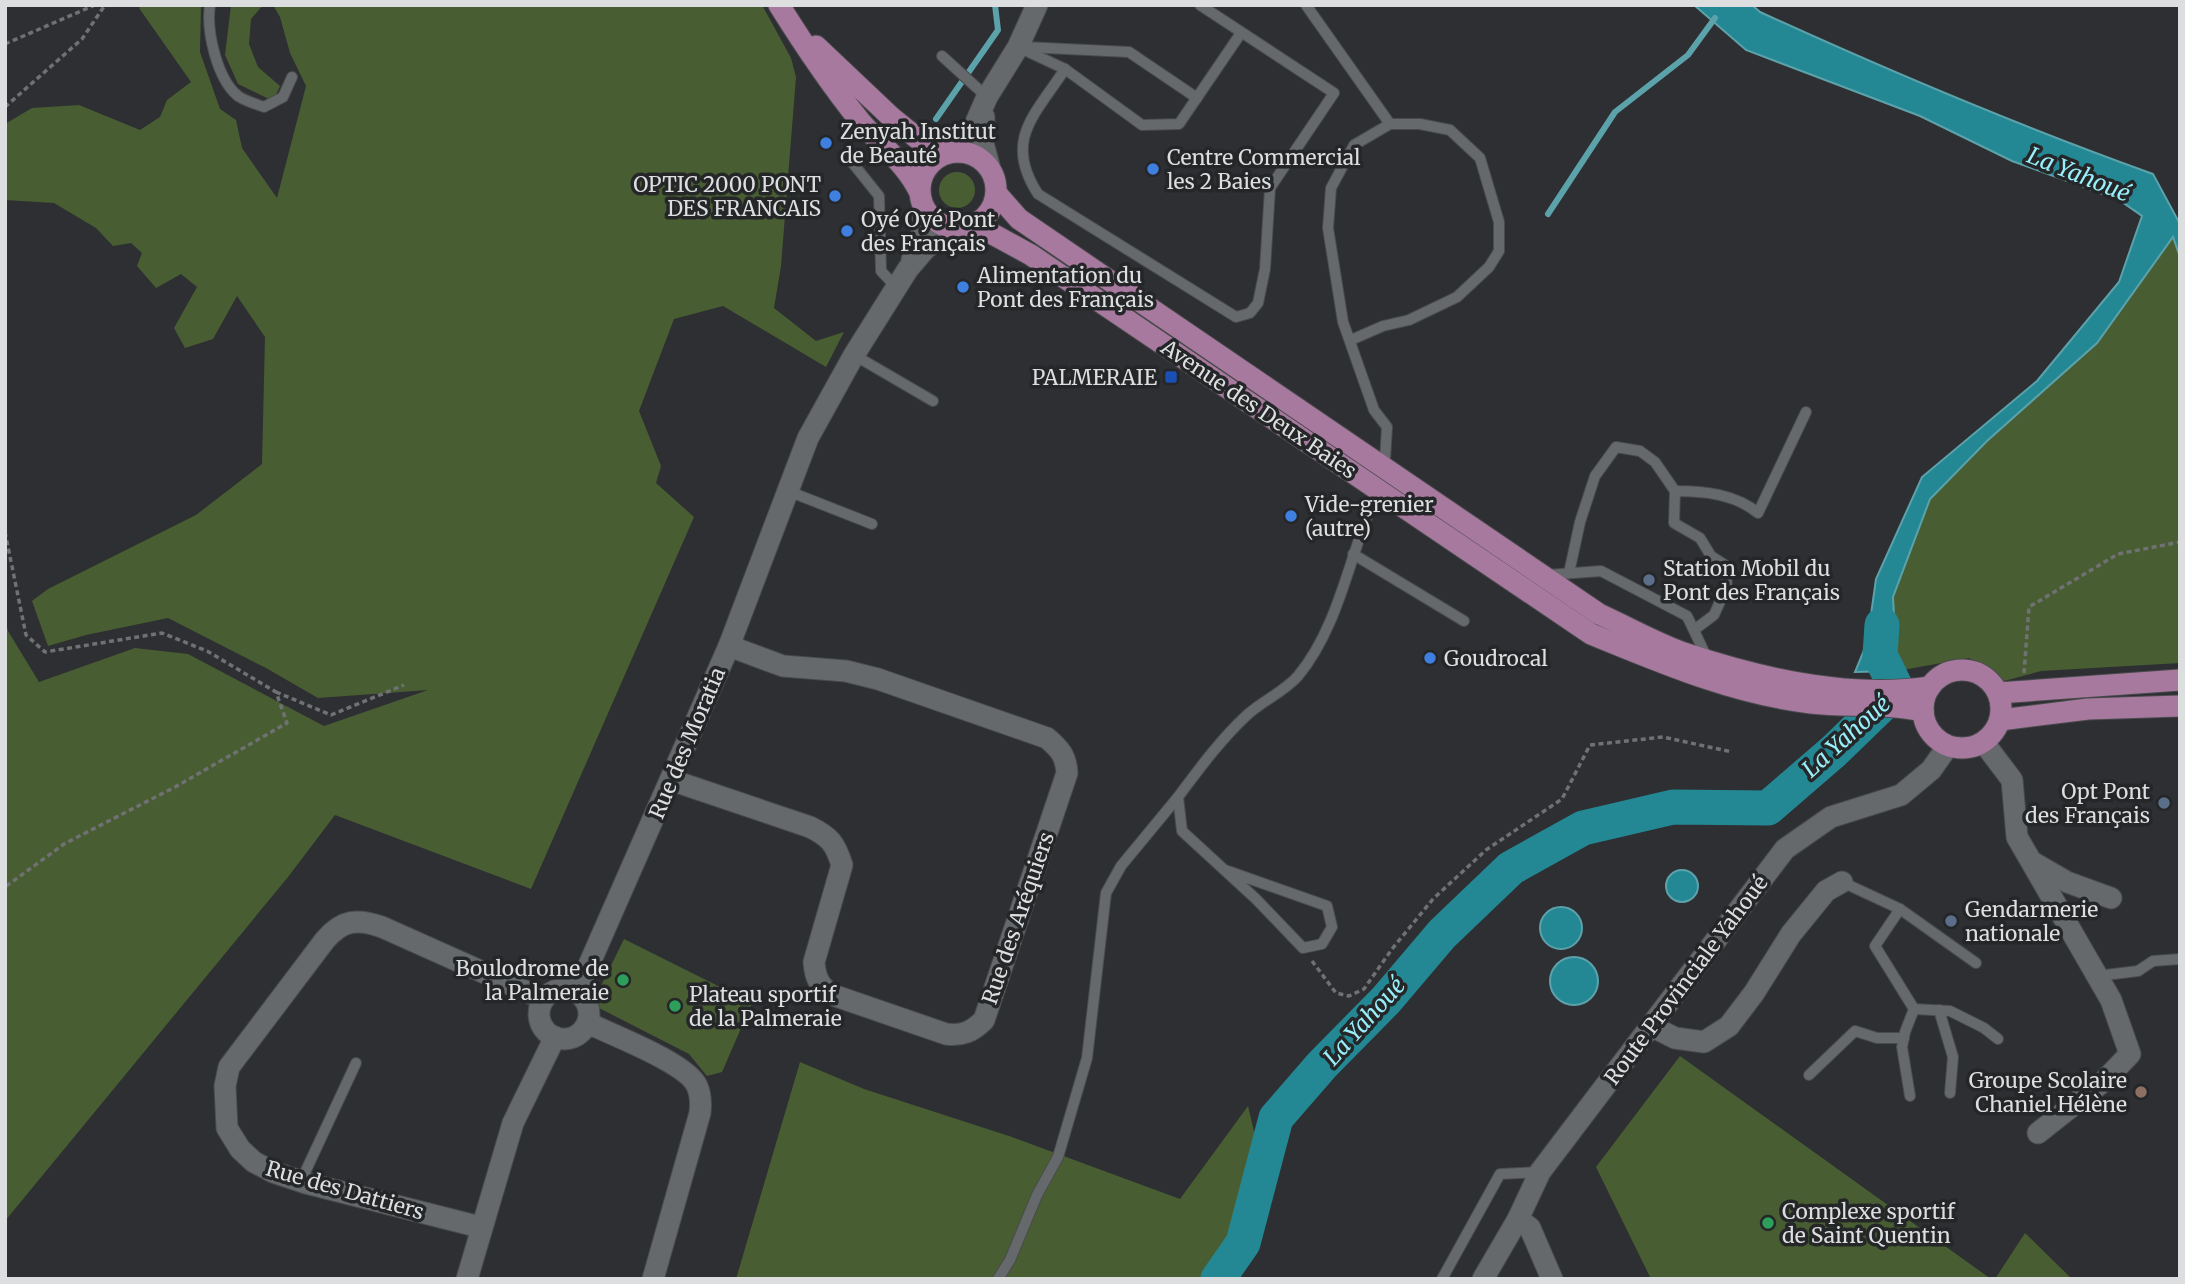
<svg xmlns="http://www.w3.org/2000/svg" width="2185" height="1284" viewBox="0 0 2185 1284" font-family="Merriweather,serif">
<rect width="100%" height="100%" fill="#2d2f32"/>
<g fill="#485e32">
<path d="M142,5H201L200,52L220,109L236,120L242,148L277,198L306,86L290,53L280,17L273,5H762L791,58L796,77L781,266L774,308L816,341L844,332L826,367L723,306L674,319L639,411L661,466L656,483L694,517L531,889L335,815L288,877L5,1221V620L8,631L39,682L135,648L188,654L324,726L428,690L318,698L266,668L168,618L86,635L48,646L32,601L48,589L196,515L262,464L265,337L237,296L213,339L185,348L174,328L197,287L181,274L156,288L137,266L142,253L131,243L113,246L96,228L54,203L5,200V124L32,108L79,105L140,130L160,117L167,100L191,82L139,8Z"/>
<path d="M231,5H263L251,19L249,44L258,67L280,86L273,101L238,84L225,55Z"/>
<circle cx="957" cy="190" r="18"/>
<path d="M2173,236L2180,257V663L2041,671L2004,681L1969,658L1897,671L1893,597L1930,499L1987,441L2097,343Z"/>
<path d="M624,939L752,1003L722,1072L707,1076L689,1054L599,1008L596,996Z"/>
<path d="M1680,1056L1991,1279H1651L1596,1167Z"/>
<path d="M800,1062L864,1089L1009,1136L1180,1199L1248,1106L1258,1148L1234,1241L1201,1279H736Z"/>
<path d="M2025,1233L2072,1279H1995Z"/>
</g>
<g fill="#248894" stroke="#5ca2ab" stroke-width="2">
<path d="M1694,5H1752L1760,12C1889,71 2019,126 2153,174L2180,224V257L2173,237L2097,343L1987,441L1930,499L1893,597L1897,671L1855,672L1867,643L1876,579L1922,477L2037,381L2119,282L2142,216L2119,200L2012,161L1920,116L1746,50Z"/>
<circle cx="1682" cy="886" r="16"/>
<circle cx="1561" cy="928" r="21"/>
<circle cx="1574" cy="981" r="24"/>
</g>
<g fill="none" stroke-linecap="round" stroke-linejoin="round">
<g stroke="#5ca2ab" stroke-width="6">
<path d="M936,119L998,30L995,5"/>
<path d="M1548,214L1615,112L1688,55L1715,18"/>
</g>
<path stroke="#248894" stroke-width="35" d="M1218,1279L1243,1243L1276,1118L1322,1065L1386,1000L1442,934L1511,868L1583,828L1673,807L1768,808L1834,751L1897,690L1880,655L1882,625"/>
<g stroke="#4a4b4d" stroke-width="12">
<g id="lane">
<path d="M210,5C206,31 217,79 238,96C245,101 256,104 264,107L283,97L292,77"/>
<path d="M1306,5L1390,124"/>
<path d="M1018,47L1065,69L1142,125L1179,124L1241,33"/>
<path d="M1025,47L1129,52L1197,98"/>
<path d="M942,56L987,97"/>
<path d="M1065,69C1035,115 1003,140 1038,194L1236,317L1250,313L1258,303L1265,269L1270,188L1334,93L1200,5"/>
<path d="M851,161L879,196L881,271L897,288"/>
<path d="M1351,340L1383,326L1409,320L1457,297L1489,267L1499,251V222L1480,158L1450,130L1420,124H1390L1354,145L1331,188L1328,228L1343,322L1374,410L1387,427L1385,460L1383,467"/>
<path d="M854,355L933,401"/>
<path d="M788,491L872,524"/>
<path d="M1353,554L1464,621"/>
<path d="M1569,573L1580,522L1595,476L1616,447L1640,451L1655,462L1675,491"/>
<path d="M1547,575L1601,571L1687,616L1708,660"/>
<path d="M1694,630L1714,615L1727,586L1725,565L1711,556L1700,538L1674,523L1675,491C1704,491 1735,494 1758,513L1806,412"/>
<path d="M1225,870L1327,906L1332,927L1322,944L1303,948L1256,899L1182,831L1178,797C1199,769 1221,739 1247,715C1262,701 1284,692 1298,676C1341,624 1350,550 1378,490"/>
<path d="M1842,882L1900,909L1976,963"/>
<path d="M1900,909L1875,946L1914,1009L1905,1032L1902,1047L1910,1096"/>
<path d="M2097,976L2138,971L2153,961L2180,959"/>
<path d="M1914,1009L1950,1011L1984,1028L1998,1039"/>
<path d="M1939,1010L1953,1057L1950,1093"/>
<path d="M1809,1075L1855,1031L1877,1038H1904"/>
<path d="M301,1181L356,1063"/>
<path d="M998,1279L1010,1260L1037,1195L1058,1157L1087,1058L1106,893L1121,866L1178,797"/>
<path d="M1442,1279L1500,1174L1540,1172"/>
</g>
</g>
<g stroke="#4a4b4d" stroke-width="23">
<g id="street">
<path d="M984,117L983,143L990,169"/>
<path d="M958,152L969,138L987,97L1018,47L1037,5"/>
<path d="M912,260L923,228V207"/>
<path d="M1984,743L2012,780L2017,837L2111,1000L2130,1054L2105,1080L2038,1133"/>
<path d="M671,780L810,827C830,837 835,843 842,865L814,962C815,977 819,985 830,994L946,1034C962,1036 972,1032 984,1020L1067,773C1066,756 1060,749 1047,738L878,679L846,671L783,666L729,646"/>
<path d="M2034,863L2067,882L2111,898"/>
<circle cx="564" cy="1014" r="25"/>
<path d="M577,992L729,646L808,438L854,355L908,269L926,248L955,229"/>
<path d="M588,1023C612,1035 687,1063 697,1086C701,1095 701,1104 700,1113L653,1279"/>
<path d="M1651,1026L1675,1038L1704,1042L1729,1026L1754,993L1791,934L1826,891L1842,882"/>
<path d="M1518,1219L1530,1228L1552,1279"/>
<path d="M480,1227L306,1183L273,1172L254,1162L240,1149L227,1128L225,1086L229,1067L325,940C342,920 357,918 382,927L543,999"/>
<path d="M467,1279L513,1123L555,1037"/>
</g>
</g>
<g stroke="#4a4b4d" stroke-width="23">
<path id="secondary" d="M1483,1279L1518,1219L1540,1172L1785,849L1831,817L1901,795L1931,770L1948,746"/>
</g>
<g stroke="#4a4b4d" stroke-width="23">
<g id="primary">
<path d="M779,5C804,45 830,84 860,121C880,145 905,162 919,191"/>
<path d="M816,46L891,117L928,147L948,153"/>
<circle cx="958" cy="190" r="38"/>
<path d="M997,194L1019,219L1599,614C1628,627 1657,644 1687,654C1762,679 1851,699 1930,687"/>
<path d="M976,225L1031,255L1591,634C1662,663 1734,694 1811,703C1848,707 1886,703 1923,711"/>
<circle cx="1962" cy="709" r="39"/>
<path d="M1998,693L2180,680"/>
<path d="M2000,720L2088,709L2180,706"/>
</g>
</g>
<g stroke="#6f7173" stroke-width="3.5" stroke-dasharray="5 3.5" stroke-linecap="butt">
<path d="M5,44L95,5"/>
<path d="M5,107L82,39L105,5"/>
<path d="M5,532L26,635L45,652L162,633L207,651L276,692L287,723L175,787L64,844L5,887"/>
<path d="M2024,673L2029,607L2118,554L2180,542"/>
<path d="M276,692L331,715L404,685"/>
<path d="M1312,961L1336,993L1349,996L1364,989L1392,949L1433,899L1486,850L1562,799L1590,745L1663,737L1732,752"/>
</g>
<use href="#lane" stroke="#66696b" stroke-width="10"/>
<use href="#street" stroke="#66696b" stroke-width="21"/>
<use href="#secondary" stroke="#66696b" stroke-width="21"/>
<use href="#primary" stroke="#a8799f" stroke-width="21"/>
</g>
<g fill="#3f7fe0" stroke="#242628" stroke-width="2.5">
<circle cx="826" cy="143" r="7"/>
<circle cx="1153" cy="169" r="7"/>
<circle cx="835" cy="196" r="7"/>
<circle cx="847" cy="231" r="7"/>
<circle cx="963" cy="287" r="7"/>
<circle cx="1291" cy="516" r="7"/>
<circle cx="1430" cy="658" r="7"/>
</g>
<rect fill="#1a4fb4" stroke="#242628" stroke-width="2.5" x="1164" y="370" width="14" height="14" rx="3.5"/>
<g fill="#5c6f8a" stroke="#242628" stroke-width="2.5">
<circle cx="1649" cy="580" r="7"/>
<circle cx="2164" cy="803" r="7"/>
<circle cx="1951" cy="921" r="7"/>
</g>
<g fill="#2e9e5b" stroke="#242628" stroke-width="2.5">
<circle cx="623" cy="980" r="7"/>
<circle cx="675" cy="1006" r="7"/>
<circle cx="1768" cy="1223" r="7"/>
</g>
<circle fill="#8d6e63" stroke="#242628" stroke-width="2.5" cx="2141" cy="1092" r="7"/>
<g text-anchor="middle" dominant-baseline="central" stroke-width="7" stroke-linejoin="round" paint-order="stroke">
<g font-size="21" fill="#dddee0" stroke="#242628" text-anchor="start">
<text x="840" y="131">Zenyah Institut<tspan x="840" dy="24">de Beauté</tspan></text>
<text x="1167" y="157">Centre Commercial<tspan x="1167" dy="24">les 2 Baies</tspan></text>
<text x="821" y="184" text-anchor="end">OPTIC 2000 PONT<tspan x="821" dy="24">DES FRANCAIS</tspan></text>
<text x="861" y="219">Oyé Oyé Pont<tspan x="861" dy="24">des Français</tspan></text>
<text x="977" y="275">Alimentation du<tspan x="977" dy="24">Pont des Français</tspan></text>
<text x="1157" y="377" text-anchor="end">PALMERAIE</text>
<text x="1305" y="504">Vide-grenier<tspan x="1305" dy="24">(autre)</tspan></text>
<text x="1663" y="568">Station Mobil du<tspan x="1663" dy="24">Pont des Français</tspan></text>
<text x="1444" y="658">Goudrocal</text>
<text x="2150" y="791" text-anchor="end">Opt Pont<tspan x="2150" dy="24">des Français</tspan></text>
<text x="1965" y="909">Gendarmerie<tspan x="1965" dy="24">nationale</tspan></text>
<text x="609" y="968" text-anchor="end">Boulodrome de<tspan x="609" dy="24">la Palmeraie</tspan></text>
<text x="689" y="994">Plateau sportif<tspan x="689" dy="24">de la Palmeraie</tspan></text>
<text x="2127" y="1080" text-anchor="end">Groupe Scolaire<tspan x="2127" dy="24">Chaniel Hélène</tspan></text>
<text x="1782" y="1211">Complexe sportif<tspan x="1782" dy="24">de Saint Quentin</tspan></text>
</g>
<g font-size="21" fill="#dddee0" stroke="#242628">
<text transform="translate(1259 409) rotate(34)">Avenue des Deux Baies</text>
<text transform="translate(687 743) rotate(-67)">Rue des Moratia</text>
<text transform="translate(1018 918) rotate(-71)">Rue des Aréquiers</text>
<text transform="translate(1686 980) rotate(-53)">Route Provinciale Yahoué</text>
<text transform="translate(345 1190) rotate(16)">Rue des Dattiers</text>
</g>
<g font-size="23" font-style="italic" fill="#98eef9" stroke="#242628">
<text transform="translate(2079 174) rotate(22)">La Yahoué</text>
<text transform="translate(1846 736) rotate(-42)">La Yahoué</text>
<text transform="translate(1364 1021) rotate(-48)">La Yahoué</text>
</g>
</g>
<rect width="2185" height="1284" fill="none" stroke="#dddee0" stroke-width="14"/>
</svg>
